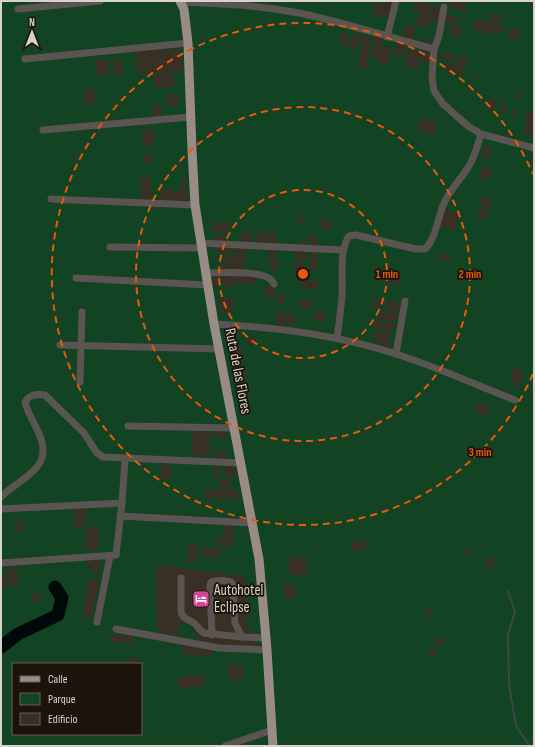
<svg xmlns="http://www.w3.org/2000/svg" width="535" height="747" viewBox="0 0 535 747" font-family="'Sofia Sans Condensed',sans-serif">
<rect width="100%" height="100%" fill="#261c13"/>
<path fill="#124322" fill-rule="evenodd" d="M1,1H534V746H1ZM13,664H141V734H13Z"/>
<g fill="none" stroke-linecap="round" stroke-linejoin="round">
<path stroke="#414544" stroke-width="2" d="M508,591L515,612L508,635L509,684L516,726L530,746"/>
<path stroke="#00090a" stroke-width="13" d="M1,647L18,634L58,615L62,598L55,587"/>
</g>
<g fill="#383024">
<path d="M380,1H393L392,5L380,3Z"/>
<path d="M451,1L466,3L465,12L449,8Z"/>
<path d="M415,2L432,5L428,27L416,25L419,12L413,11Z"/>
<path d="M375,3L391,6L389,18L373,15Z"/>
<path d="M433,5L442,7L439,22L430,21Z"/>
<path d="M444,14L461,18L460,23L453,21L449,24L443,21Z"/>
<path d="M494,14L499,15L501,17L499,23L490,21V15Z"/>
<path d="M477,19L503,26L502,32L491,34L473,29Z"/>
<path d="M451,24L461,26L460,37L449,35Z"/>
<path d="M405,26L415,27L413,40L403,38Z"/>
<path d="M509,28L520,31L518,40L507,37Z"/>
<path d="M357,31L361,32L356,51L348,49L352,35L356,36Z"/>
<path d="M341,32L348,33L347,45L340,44Z"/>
<path d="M375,35L383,37L381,46L391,48L388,66L378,64L381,49L378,60L371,59Z"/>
<path d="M362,36L371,37L367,68L358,67Z"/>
<path d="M423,39L432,41L431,46L422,45Z"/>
<path d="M397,43L407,46L404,57L394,55Z"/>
<path d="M181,49L183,71L137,74L136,51Z"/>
<path d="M409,49L421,52L417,70L405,67Z"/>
<path d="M422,50L432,52L430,63L420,61Z"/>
<path d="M443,52L455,55L453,62L441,59Z"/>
<path d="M458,56L467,58L463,75L454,72Z"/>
<path d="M96,59L109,60V75H96Z"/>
<path d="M122,60L123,75H114L113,61Z"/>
<path d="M446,63L453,65L452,73L445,72Z"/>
<path d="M154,74H174V87L154,88Z"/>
<path d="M476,75L481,78L474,80Z"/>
<rect x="85" y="89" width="10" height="15"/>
<path d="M517,93H521V95H523L519,98V100H516Z"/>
<rect x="167" y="94" width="11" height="12"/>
<path d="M489,98L496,99L493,110L487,109Z"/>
<path d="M500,102L506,103L505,112H500Z"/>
<path d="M154,106H162L161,117H154Z"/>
<path d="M512,109L516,110L517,117H513Z"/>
<path d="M527,111L534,113V135H524Z"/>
<path d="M421,117L438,123L434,135L416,129Z"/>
<path d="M143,130H154V146L143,145Z"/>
<path d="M485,146L492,148L488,159L480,156Z"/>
<path d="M152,154V162H143V155Z"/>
<path d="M480,168L491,169V179L480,178Z"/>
<path d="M140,178H150L152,201H141Z"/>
<path d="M181,178H186L187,189H182Z"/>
<path d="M165,189H172V192H174L175,202H159L160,190H165Z"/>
<path d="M175,190H187L188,202H176Z"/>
<path d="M481,197L491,199L489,208L480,206Z"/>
<path d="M480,208L489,210L487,219L477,217Z"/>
<path d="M444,210L459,214L455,230L440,226Z"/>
<path d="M297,215L303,216L302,223H296Z"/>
<path d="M320,220L333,221L332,229L320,227Z"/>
<path d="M214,222L230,223V233L213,232Z"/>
<path d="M275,231L276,244H267L266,232Z"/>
<path d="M265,232L266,243H256L255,233Z"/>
<rect x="241" y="233" width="11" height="9"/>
<path d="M309,235L318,236L317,248L309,247Z"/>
<rect x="213" y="236" width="11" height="7"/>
<path d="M306,238L307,246L301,247L300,239Z"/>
<path d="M217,245L231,246L230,254L217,253Z"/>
<path d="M233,247L247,248V255L232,254Z"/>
<path d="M274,248L279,269L272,271L267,250Z"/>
<path d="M296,252H305L306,260L296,261Z"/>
<path d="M310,252H317V270H309Z"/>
<path d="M442,252L451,255L449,262L440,259Z"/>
<path d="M225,255L245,256L244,263L225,261Z"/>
<path d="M295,262L304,263L303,273H295Z"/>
<rect x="220" y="263" width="23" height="9"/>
<path d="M387,274H401L400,284L387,283Z"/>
<path d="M213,275H223L222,285H212Z"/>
<path d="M234,275H256V285L234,284Z"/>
<rect x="224" y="276" width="9" height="10"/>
<path d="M318,279V289H301V280Z"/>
<path d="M274,286L275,298H266L264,287Z"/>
<rect x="277" y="295" width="7" height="9"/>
<rect x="219" y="298" width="13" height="15"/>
<path d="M300,300H311V309L300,308Z"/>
<rect x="372" y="300" width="10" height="7"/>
<rect x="387" y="301" width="13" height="9"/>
<path d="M277,310L286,311L285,327H277Z"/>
<path d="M380,311L398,312V320H379Z"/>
<path d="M314,312L326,313L325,321L313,320Z"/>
<rect x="287" y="314" width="8" height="11"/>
<path d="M374,321L395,322L394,331L374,330Z"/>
<path d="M374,332L391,334L390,348L380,347V342L373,341Z"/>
<path d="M229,335H236L237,343L229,344Z"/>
<path d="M246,337H255V345L247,346Z"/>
<path d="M234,345H241L242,354H235Z"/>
<path d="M236,359H242L243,364L237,365Z"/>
<path d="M244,366L245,374L236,375L235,367Z"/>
<path d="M513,368L524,371L518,387L514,386L512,378Z"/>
<rect x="238" y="376" width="8" height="6"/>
<path d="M246,383L247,393L239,394V384Z"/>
<path d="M478,402L489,406L486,416L474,411Z"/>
<path d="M193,431L210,432L209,456L191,455Z"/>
<path d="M214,431L227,432V439L213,438Z"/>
<path d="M214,450L227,451L226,458L214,457Z"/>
<path d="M161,464L170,465V479H161Z"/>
<path d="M225,466H232L231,478H225Z"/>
<rect x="214" y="467" width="6" height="11"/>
<path d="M233,469H237L236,477H232Z"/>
<path d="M219,479L230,480V488H219Z"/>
<path d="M205,489L239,490L238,499L205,498Z"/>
<path d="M74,507H85V527L75,528Z"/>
<path d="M17,521H22L23,531H14V525H17Z"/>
<path d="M224,526H233L234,546H217V537H230L223,536Z"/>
<rect x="86" y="527" width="12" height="23"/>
<path d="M366,540L367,549L352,551L350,542Z"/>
<rect x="188" y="544" width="9" height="18"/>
<path d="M466,547L473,550L470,555L464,552Z"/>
<rect x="201" y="548" width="19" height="9"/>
<path d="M488,556L495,559L492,569L484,567Z"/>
<rect x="289" y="557" width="18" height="18"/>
<path d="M87,559H100L99,573H92V567L86,566Z"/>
<path d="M156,565L245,576L248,631H256L257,646L223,645L195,639L193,625L178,623V636L157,632Z"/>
<path d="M16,566L19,586L9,587L6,568Z"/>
<path d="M5,575L7,589H1V576Z"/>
<path d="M89,578L99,580L92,618L82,616Z"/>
<rect x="283" y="585" width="12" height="13"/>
<path d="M32,593H40L41,601L33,602Z"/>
<rect x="426" y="610" width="6" height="6"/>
<path d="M111,634L132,635V643L110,642Z"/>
<path d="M434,637L443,638V645H434Z"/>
<path d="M183,644L212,650L211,657L182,654Z"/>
<rect x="430" y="649" width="6" height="8"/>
<path d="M128,658H140L139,664H128Z"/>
<path d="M228,665H243L244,679L229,680Z"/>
<path d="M204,675L205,686L179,688L178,677Z"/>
<path d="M249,741L251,746H233Z"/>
</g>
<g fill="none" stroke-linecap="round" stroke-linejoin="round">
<g stroke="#5b5551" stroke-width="7">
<path d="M184,2C220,4 258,5 293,12C341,21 387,37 434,49L432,77L434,91L443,104L468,126L481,134L534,148"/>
<path d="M18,9L100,1"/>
<path d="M387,37L396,1"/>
<path d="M434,49L439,36L444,7"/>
<path d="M25,59L188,43"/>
<path d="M43,130L190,117"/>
<path d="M51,199L195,205"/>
<path d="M200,243L343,250"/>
<path d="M110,247L201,248"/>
<path d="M206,273C220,273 260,270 270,279C272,280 273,282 274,284"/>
<path d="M76,278L208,285"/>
<path d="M214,324C276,327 338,335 396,354C437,367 476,385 515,400"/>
<path d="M337,338C339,324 341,309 342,295C343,277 339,251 349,236L356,235L416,249H425C438,236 437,215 446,199C453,187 462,177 469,166C475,156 478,145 481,134"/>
<path d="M60,345L219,349"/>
<path d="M396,354L405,301"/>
<path d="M80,382L82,312"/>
<path d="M128,426L234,428"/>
<path d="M1,497C18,479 52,470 41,439C37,426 28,415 25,402C30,394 36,394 45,395L84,433L97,453L103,457L241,463"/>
<path d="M1,509L122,503L125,459"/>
<path d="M120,516L252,523"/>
<path d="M1,563L116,555L122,503"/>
<path d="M181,578V612C183,620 190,619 195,624C199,628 200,631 204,633L242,637"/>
<path d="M97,622L110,556"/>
<path d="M116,629L219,648L267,650"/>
<path d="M212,635L210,587L211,582C218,580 224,580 231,582L233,586L235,623L242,637L266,638"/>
<path d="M225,746L272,730"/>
</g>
<path stroke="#998b85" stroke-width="9" d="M180,1L184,9L188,43L192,150L195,205L214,324L259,559L267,650L273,746"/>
</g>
<g fill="none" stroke="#e8590c" stroke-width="2" stroke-dasharray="7 5">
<circle cx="303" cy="274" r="84"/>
<circle cx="303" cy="274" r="167"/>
<path d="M533 374A251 251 0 1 1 533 174"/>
</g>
<defs>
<g id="hotel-square" transform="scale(0.9)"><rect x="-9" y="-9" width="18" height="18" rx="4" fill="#d1479c" stroke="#1c130a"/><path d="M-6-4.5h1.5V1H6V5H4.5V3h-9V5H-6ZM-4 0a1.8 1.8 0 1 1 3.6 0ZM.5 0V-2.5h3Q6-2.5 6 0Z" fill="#fff"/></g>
</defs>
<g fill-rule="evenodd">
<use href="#hotel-square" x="201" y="599"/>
</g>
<g text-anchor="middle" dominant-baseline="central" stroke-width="3.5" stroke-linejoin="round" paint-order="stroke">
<g font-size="15" fill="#d9d2cc" stroke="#1c130a">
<text transform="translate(238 371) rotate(79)">Ruta de las Flores</text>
</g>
<g font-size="15" fill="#d9d2cc" stroke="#1c130a" text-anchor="start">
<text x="214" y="590">Autohotel<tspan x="214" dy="17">Eclipse</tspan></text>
</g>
</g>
<circle cx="303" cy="274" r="6" fill="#e8590c" stroke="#1c130a" stroke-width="2"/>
<g font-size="12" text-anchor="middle" font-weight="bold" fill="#e8590c" stroke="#1c130a" stroke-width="3.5" stroke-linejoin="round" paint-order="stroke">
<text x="387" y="278">1 min</text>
<text x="470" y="278">2 min</text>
<text x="480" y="456">3 min</text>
</g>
<rect width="535" height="747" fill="none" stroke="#d9d2cc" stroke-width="4"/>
<rect x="12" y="663" width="130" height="72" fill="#1c130a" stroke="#685f58"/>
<rect x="20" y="676" width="20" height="6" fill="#998b85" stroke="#685f58"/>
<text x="48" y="683" font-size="12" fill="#d9d2cc">Calle</text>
<rect x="20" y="693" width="20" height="12" fill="#124322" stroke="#685f58"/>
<text x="48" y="703" font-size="12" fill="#d9d2cc">Parque</text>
<rect x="20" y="713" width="20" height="12" fill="#383024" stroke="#685f58"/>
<text x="48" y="723" font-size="12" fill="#d9d2cc">Edificio</text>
<g transform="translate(32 32)" stroke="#1c130a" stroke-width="3" paint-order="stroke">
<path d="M0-3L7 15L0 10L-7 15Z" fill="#d9d2cc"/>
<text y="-6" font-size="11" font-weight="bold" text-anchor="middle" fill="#d9d2cc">N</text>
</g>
</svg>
